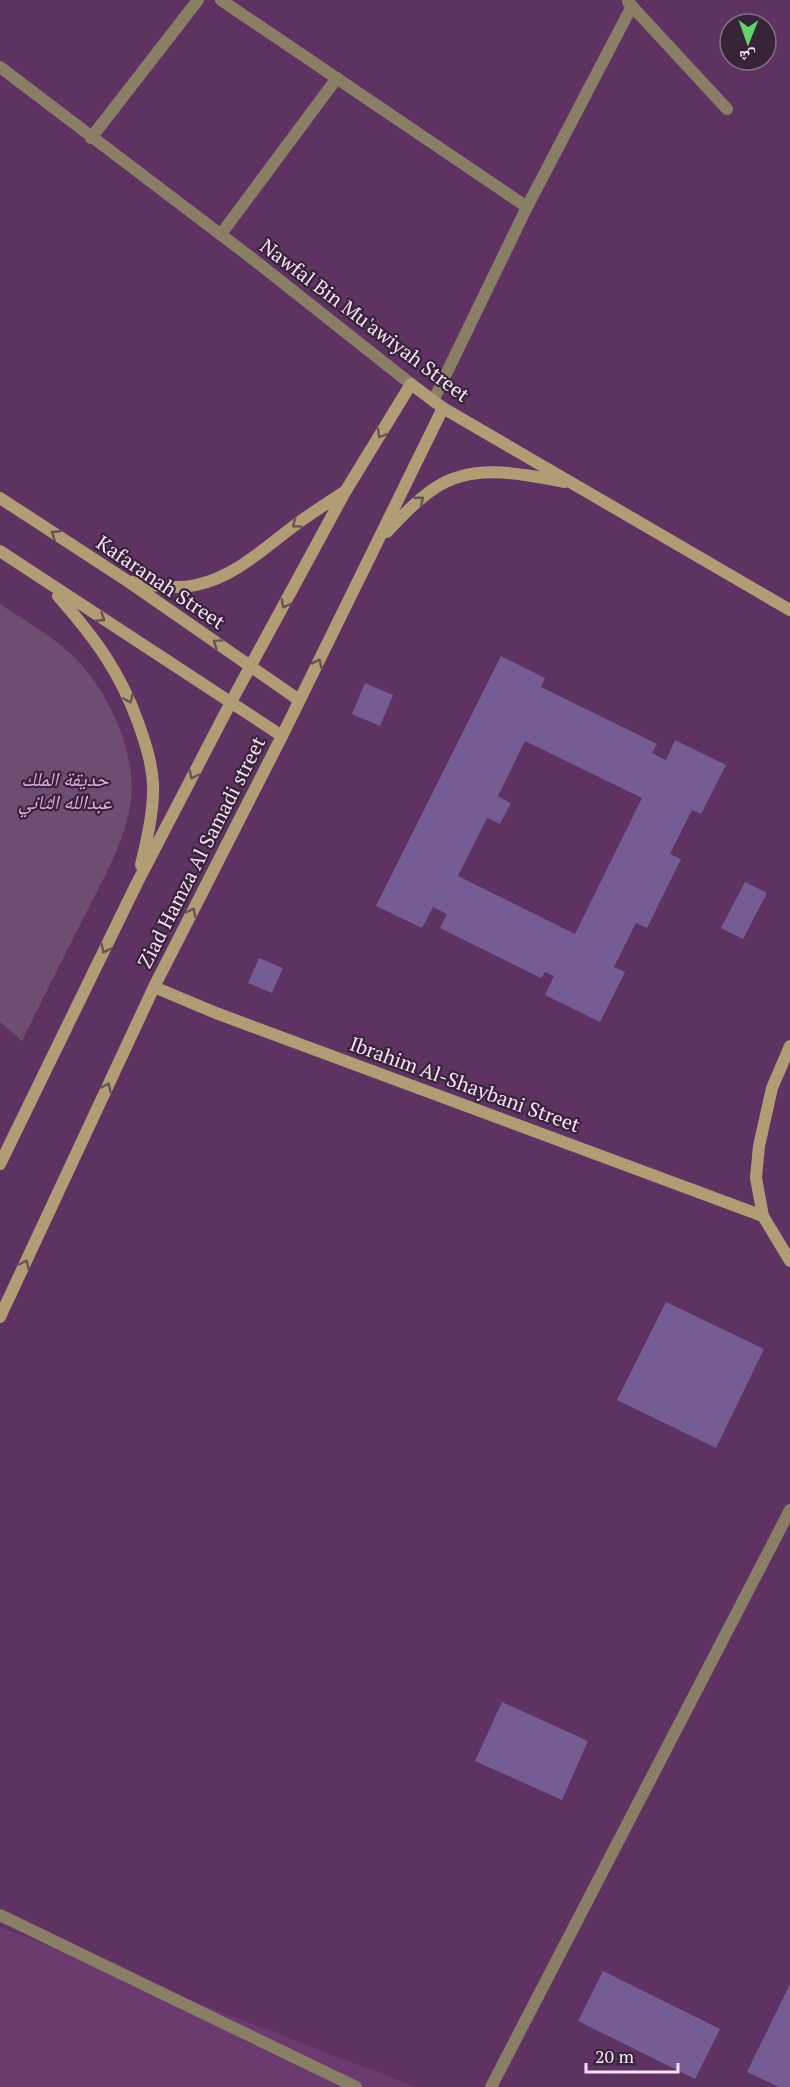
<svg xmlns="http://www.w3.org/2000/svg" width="790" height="2087" viewBox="0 0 790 2087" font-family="'PT Serif','Noto Naskh Arabic',serif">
<rect width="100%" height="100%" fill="#5e3361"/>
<path fill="#6b3a6e" d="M0,1927L416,2087H0Z"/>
<path fill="#6e4e70" d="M0,604C21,618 44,631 64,648C104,680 140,754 130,806C124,842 104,878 87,911C65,954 43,998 22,1041L0,1022Z"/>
<g fill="#765c94" fill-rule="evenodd">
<path d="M501,656L545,678L541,687L657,744L652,753L666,760L675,740L726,765L701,814L692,810L670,854L681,859L647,928L636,923L614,967L625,972L600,1022L545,995L554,976L545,972L541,978L440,928L447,914L433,907L422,928L376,906ZM525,741L642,798L575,934L458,876L487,818L500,824L511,803L498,796Z"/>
<path d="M365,683L393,695L380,726L352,714Z"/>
<path d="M745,882L767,893L743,939L721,928Z"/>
<path d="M259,958L283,968L272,993L248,983Z"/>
<path d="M666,1302L764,1349L716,1448L617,1400Z"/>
<path d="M502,1702L588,1741L562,1800L475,1761Z"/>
<path d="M603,1971L720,2029L695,2079L578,2021Z"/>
<path d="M790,1984V2087H779L747,2072Z"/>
</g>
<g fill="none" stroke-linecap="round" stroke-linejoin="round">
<g stroke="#8a7e66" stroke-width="12">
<path d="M221,0L527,207"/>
<path d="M628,2L727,109"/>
<path d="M0,67L249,256L411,384"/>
<path d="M91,138L198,0"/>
<path d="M221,234L337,78"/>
<path d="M433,401L527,207L632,6"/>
<path d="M0,1915L356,2087"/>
<path d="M491,2087L790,1510"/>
</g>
<g stroke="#b09d76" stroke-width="12">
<path d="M0,498L129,582L299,700"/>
<path d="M387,532C402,516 417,500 435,488C473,462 523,474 565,482"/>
<path d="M0,551L282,736"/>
<path d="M132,582C152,585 176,590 196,585C237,576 265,547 298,523C313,512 329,502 344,492"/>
<path d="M58,596C94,637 119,670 138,722C145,742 152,763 153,784C154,811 147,839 141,865"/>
<path d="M154,987L216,1013L763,1216"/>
<path d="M790,1046L772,1088L759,1146L756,1178L763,1216L790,1261"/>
<path d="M0,1164L137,883L231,702L345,492L411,384L443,408L790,610"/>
<path d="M0,1317L154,987L282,736L443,408"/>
</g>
</g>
<defs><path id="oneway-chevron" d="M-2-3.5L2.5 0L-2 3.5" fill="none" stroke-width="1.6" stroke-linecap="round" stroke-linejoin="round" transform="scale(1.5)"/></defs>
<g stroke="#685451">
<use href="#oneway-chevron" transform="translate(381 434) rotate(122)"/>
<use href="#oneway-chevron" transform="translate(420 500) rotate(-39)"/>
<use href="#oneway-chevron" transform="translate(296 524) rotate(144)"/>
<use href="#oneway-chevron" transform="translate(55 534) rotate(-147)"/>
<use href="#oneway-chevron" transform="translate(285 604) rotate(118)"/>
<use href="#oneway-chevron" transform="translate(101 618) rotate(33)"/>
<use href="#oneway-chevron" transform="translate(217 643) rotate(-145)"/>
<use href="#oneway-chevron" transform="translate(318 663) rotate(-64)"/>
<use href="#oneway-chevron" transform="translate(129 699) rotate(67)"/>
<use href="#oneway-chevron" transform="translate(193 775) rotate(117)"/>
<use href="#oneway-chevron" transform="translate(192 912) rotate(-63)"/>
<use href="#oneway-chevron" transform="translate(105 949) rotate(116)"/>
<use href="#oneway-chevron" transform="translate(107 1087) rotate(-65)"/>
<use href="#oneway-chevron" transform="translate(25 1264) rotate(-65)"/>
</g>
<g text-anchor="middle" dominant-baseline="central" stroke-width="4.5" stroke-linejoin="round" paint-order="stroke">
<g font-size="20" fill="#f9dffa" stroke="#382439">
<text transform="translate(365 320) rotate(37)">Nawfal Bin Mu'awiyah Street</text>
<text transform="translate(161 582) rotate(34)">Kafaranah Street</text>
<text transform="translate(201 852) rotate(-63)">Ziad Hamza Al Samadi street</text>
<text transform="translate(465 1084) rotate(20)">Ibrahim Al-Shaybani Street</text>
</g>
<g font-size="20" font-style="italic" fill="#ebabee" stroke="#382439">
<text x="65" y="778">حديقة الملك<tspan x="65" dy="23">عبدالله الثاني</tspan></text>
</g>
</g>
<g transform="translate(748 42) rotate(181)"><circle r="28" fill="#382439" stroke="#856f86" stroke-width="1.5"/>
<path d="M0-4.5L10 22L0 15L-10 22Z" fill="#61d46a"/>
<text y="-9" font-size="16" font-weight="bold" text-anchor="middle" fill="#f9dffa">ش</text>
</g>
<path d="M586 2063v9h92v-9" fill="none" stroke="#f9dffa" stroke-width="3"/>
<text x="595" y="2063" font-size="18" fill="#f9dffa" stroke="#382439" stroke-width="4.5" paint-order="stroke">20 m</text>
</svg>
